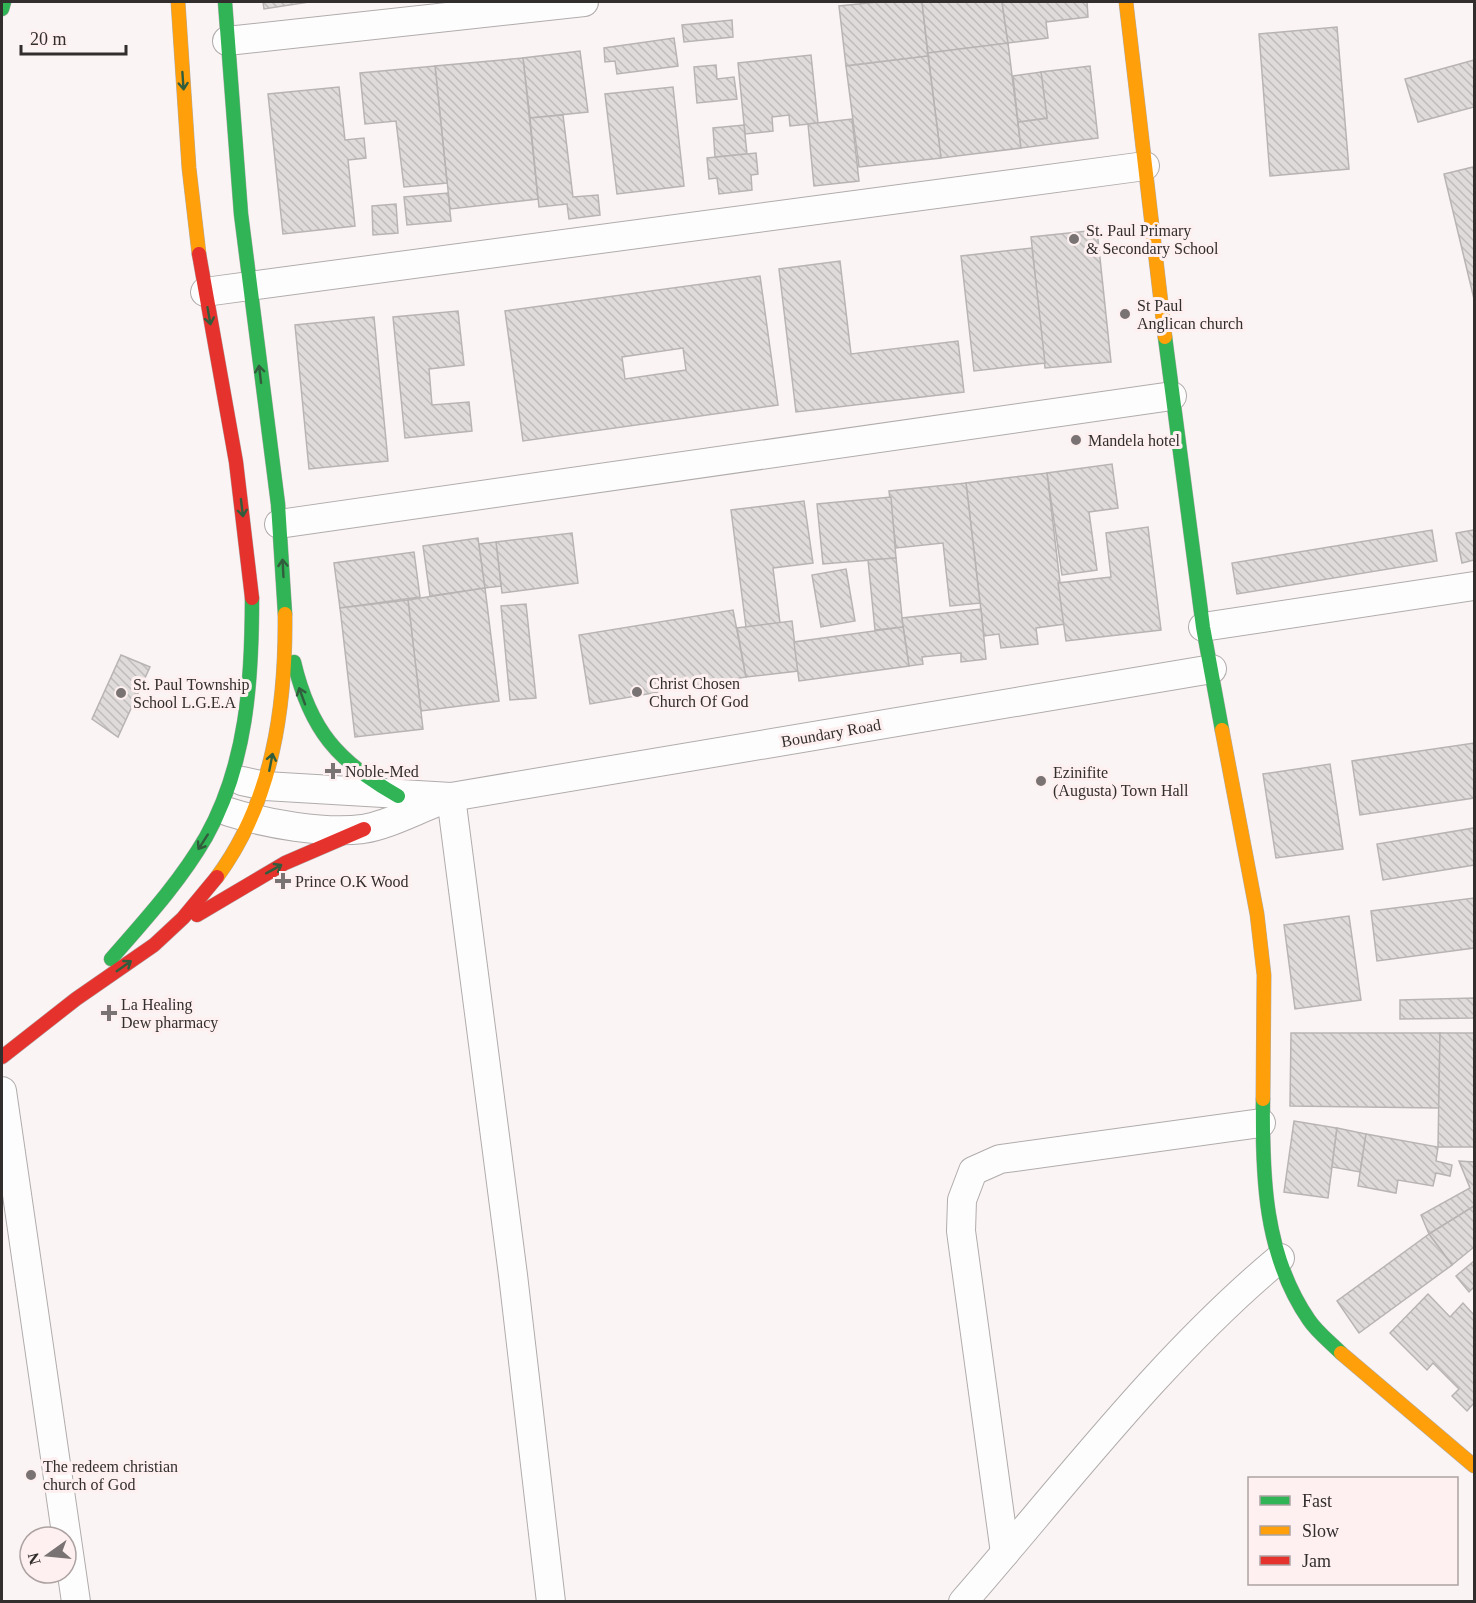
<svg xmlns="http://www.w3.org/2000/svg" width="1476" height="1603" viewBox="0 0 1476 1603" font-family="'Times New Roman',serif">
<defs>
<pattern id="building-back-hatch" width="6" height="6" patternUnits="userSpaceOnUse" patternTransform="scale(1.5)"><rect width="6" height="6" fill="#e0dbdb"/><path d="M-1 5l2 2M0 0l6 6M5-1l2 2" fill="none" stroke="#c1bcbc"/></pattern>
</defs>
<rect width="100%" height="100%" fill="#faf4f4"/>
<g fill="url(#building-back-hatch)" stroke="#b9b4b4" stroke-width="1.5" fill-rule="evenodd">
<path d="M263,2H309L264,9Z"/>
<path d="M878,2H922L928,56L846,66L839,6Z"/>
<path d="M922,2H1002L1008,43L928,53Z"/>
<path d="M1002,2H1087L1088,17L1046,22L1048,38L1008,43Z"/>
<path d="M732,20L733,37L684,42L682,25Z"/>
<path d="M1337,27L1349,169L1270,176L1259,34Z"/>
<path d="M674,38L678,66L617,74L615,61L605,62L604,48Z"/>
<path d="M1008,43L1021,148L941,158L928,53Z"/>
<path d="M580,51L588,112L530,118L523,58Z"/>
<path d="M811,55L818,123L790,126L789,115L772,117L773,131L745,134L738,63Z"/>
<path d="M928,56L941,158L859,167L846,66Z"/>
<path d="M523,58L538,199L450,209L435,66Z"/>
<path d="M1474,60V107L1418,122L1405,79Z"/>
<path d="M716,65L717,79L734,77L737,99L697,103L694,67Z"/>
<path d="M435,66L447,183L404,187L396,121L365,124L360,73Z"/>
<path d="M1090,66L1098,138L1021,148L1018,122L1047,118L1041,72Z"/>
<path d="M1041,72L1047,118L1018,122L1013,76Z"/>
<path d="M339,87L345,140L364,138L366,158L348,160L355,226L283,234L268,94Z"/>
<path d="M673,87L684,186L617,194L605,94Z"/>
<path d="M563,115L573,197L598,195L600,215L569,219L567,204L539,207L530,118Z"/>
<path d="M852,119L859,181L814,186L808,124Z"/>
<path d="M744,125L747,154L715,157L713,128Z"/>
<path d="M756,153L758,174L751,175L752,190L719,194L717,178L709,179L707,158Z"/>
<path d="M1473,167L1474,172V299L1444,174Z"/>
<path d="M448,193L451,221L407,225L404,197Z"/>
<path d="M396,204L398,233L373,235L372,206Z"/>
<path d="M1097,230L1111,362L1045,368L1031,237Z"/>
<path d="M1032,248L1045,363L974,371L961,256Z"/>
<path d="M840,261L851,354L958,341L964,392L796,412L779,269Z"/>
<path d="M760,276L778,405L523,441L505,311ZM683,348L686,370L625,379L622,357Z"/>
<path d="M458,311L464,365L429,369L432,405L469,402L472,431L405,438L393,317Z"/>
<path d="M374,317L388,461L309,469L295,325Z"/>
<path d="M1112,464L1118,508L1089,512L1097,570L1062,575L1047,473Z"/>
<path d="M1047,473L1065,624L1036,628L1038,644L1001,648L999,634L984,636L966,483Z"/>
<path d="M966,483L980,603L950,606L943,543L896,548L889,491Z"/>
<path d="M891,497L896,558L823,564L817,504Z"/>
<path d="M804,501L813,563L773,568L780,623L746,627L731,510Z"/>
<path d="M1148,527L1161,630L1066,641L1058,583L1111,577L1106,533Z"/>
<path d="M1432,530L1437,561L1237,594L1232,563Z"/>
<path d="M1474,530V560L1462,563L1456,533Z"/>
<path d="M572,533L578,583L502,593L496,542Z"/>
<path d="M478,538L485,588L430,596L423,546Z"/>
<path d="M496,542L501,586L485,588L479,544Z"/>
<path d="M414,552L420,597L340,608L334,563Z"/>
<path d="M896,558L903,627L875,630L868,560Z"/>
<path d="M846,569L855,621L821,627L812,575Z"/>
<path d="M485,588L499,701L421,711L408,600Z"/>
<path d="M408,600L423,729L355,737L340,608Z"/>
<path d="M526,604L536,698L510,700L501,606Z"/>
<path d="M981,609L986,659L961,662V653L922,657L923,664L909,666L902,618Z"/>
<path d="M733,610L746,677L590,704L579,635Z"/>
<path d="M792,621L798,671L746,677L737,628Z"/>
<path d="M903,627L909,666L799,681L794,642Z"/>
<path d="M121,655L150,667L118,737L92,719Z"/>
<path d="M1474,743V798L1360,815L1352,761Z"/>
<path d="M1330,764L1343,849L1276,858L1263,774Z"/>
<path d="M1474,828V865L1383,880L1377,844Z"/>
<path d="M1474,898V948L1377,961L1371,911Z"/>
<path d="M1349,916L1361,1000L1295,1009L1284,925Z"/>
<path d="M1474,998V1018L1400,1019V1000Z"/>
<path d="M1291,1033H1440L1439,1108L1290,1106Z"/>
<path d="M1440,1033H1474V1147H1438Z"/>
<path d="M1294,1121L1337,1128L1328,1198L1284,1192Z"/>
<path d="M1337,1128L1366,1134L1360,1172L1332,1167Z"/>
<path d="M1366,1134L1438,1147L1436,1161L1452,1165L1450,1176L1436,1173L1433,1186L1398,1180L1396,1193L1358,1186Z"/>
<path d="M1459,1161L1474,1162V1206L1429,1234L1421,1215L1470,1188Z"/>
<path d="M1474,1206V1247L1452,1265L1429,1234Z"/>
<path d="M1429,1234L1452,1265L1359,1333L1337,1301Z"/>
<path d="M1474,1261V1287L1469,1292L1456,1276Z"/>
<path d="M1428,1294L1450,1317L1463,1303L1474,1315V1403L1467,1411L1452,1396L1459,1389L1433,1363L1427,1370L1390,1333Z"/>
</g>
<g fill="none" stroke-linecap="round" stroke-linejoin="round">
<g stroke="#b1acac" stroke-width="30">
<g id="street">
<path d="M227,41L584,2"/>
<path d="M205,292L1145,166"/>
<path d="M279,524L1172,396"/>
<path d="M1203,627L1474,586"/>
<path d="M242,781L265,786L451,797L1212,669"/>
<path d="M451,797L513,1275L551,1602"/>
<path d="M229,812C267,824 324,834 363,829C388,825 414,811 438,802"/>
<path d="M2,1091L76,1602"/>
<path d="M1005,1553L961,1231L962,1200L973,1171L1000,1159L1261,1123"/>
<path d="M963,1602C1064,1486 1162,1356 1280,1258"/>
</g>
</g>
<g stroke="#b1acac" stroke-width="15">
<g id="fast">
<path d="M225,2L241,214L278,504L285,614"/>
<path d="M2,9L4,2"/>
<path d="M1165,337L1203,627L1222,730"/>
<path d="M294,662C310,730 338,762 398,796"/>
<path d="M111,959C145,920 180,882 206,837C247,764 252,680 252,598"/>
<path d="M1263,1099C1262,1175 1264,1255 1309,1320C1317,1332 1330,1342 1341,1353"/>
</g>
</g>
<g stroke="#b1acac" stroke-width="15">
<g id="slow">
<path d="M178,2L189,168L199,254"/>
<path d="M1126,2L1165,337"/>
<path d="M1222,730L1257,914L1264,975L1263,1099"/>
<path d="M217,877C273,801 286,706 285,614"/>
<path d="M1341,1353L1474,1466"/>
</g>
</g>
<g stroke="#b1acac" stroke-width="15">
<g id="jam">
<path d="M199,254L236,462L252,598"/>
<path d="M197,915L285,863L364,829"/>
<path d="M2,1057L76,999L154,945L183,918L217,877"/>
</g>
</g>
<use href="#street" stroke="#fefdfd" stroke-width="28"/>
<use href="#fast" stroke="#30b455" stroke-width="14"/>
<use href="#slow" stroke="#ff9f0a" stroke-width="14"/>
<use href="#jam" stroke="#e5322d" stroke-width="14"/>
</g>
<defs><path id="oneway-shaft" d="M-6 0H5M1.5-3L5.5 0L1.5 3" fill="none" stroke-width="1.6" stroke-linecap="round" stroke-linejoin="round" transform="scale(1.5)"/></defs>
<g stroke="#325d3c">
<use href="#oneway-shaft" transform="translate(183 81) rotate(86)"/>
<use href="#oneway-shaft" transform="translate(209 316) rotate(80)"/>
<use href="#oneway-shaft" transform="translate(260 374) rotate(-97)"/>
<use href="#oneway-shaft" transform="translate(242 508) rotate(83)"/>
<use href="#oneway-shaft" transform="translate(283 568) rotate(-93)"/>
<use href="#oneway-shaft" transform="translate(302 696) rotate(-110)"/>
<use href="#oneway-shaft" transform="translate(271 762) rotate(-79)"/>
<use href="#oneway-shaft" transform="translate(203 842) rotate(123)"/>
<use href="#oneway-shaft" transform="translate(274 869) rotate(-29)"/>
<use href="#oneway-shaft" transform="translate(124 966) rotate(-35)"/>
</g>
<g fill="#797373" stroke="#fef0f0" stroke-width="2">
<circle cx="1074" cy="239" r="6"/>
<circle cx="1125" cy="314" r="6"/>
<circle cx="1076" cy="440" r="6"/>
<circle cx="637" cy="692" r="6"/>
<circle cx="121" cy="693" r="6"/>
<path d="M330 762h6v6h6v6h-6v6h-6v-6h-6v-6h6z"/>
<circle cx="1041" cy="781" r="6"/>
<path d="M280 872h6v6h6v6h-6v6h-6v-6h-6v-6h6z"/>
<path d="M106 1004h6v6h6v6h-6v6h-6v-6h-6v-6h6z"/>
<circle cx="31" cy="1475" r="6"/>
</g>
<g text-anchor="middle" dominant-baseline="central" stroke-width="6" stroke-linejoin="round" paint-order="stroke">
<g font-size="16" fill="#332e2e" stroke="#fef0f0" text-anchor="start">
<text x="1086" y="230">St. Paul Primary<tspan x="1086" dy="18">&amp; Secondary School</tspan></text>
<text x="1137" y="305">St Paul<tspan x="1137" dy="18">Anglican church</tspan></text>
<text x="1088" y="440">Mandela hotel</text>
<text x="649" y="683">Christ Chosen<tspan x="649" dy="18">Church Of God</tspan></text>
<text x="133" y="684">St. Paul Township<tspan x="133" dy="18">School L.G.E.A</tspan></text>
<text x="345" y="771">Noble-Med</text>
<text x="1053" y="772">Ezinifite<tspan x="1053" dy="18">(Augusta) Town Hall</tspan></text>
<text x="295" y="881">Prince O.K Wood</text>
<text x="121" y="1004">La Healing<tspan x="121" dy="18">Dew pharmacy</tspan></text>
<text x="43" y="1466">The redeem christian<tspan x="43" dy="18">church of God</tspan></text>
</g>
<g font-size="16" fill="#332e2e" stroke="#fef0f0">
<text transform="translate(831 733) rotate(-10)">Boundary Road</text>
</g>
</g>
<rect width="1476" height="1603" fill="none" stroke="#332e2e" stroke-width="6"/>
<rect x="1248" y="1477" width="210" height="108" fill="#fef0f0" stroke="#ada2a2" stroke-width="1.5"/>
<rect x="1260" y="1496" width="30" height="9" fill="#30b455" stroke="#ada2a2" stroke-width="1.5"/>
<text x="1302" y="1507" font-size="18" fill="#332e2e">Fast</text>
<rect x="1260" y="1526" width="30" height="9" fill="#ff9f0a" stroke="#ada2a2" stroke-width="1.5"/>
<text x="1302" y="1537" font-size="18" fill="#332e2e">Slow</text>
<rect x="1260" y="1556" width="30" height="9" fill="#e5322d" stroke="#ada2a2" stroke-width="1.5"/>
<text x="1302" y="1567" font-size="18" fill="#332e2e">Jam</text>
<g transform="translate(48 1555) rotate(255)"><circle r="28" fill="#fef0f0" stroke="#ada2a2" stroke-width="1.5"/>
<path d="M0-4.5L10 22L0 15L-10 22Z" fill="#797373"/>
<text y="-9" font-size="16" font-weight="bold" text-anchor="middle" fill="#332e2e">N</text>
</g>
<path d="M21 45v9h105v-9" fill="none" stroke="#332e2e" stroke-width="3"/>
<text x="30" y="45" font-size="18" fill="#332e2e" stroke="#fef0f0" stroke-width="4.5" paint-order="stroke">20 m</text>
</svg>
